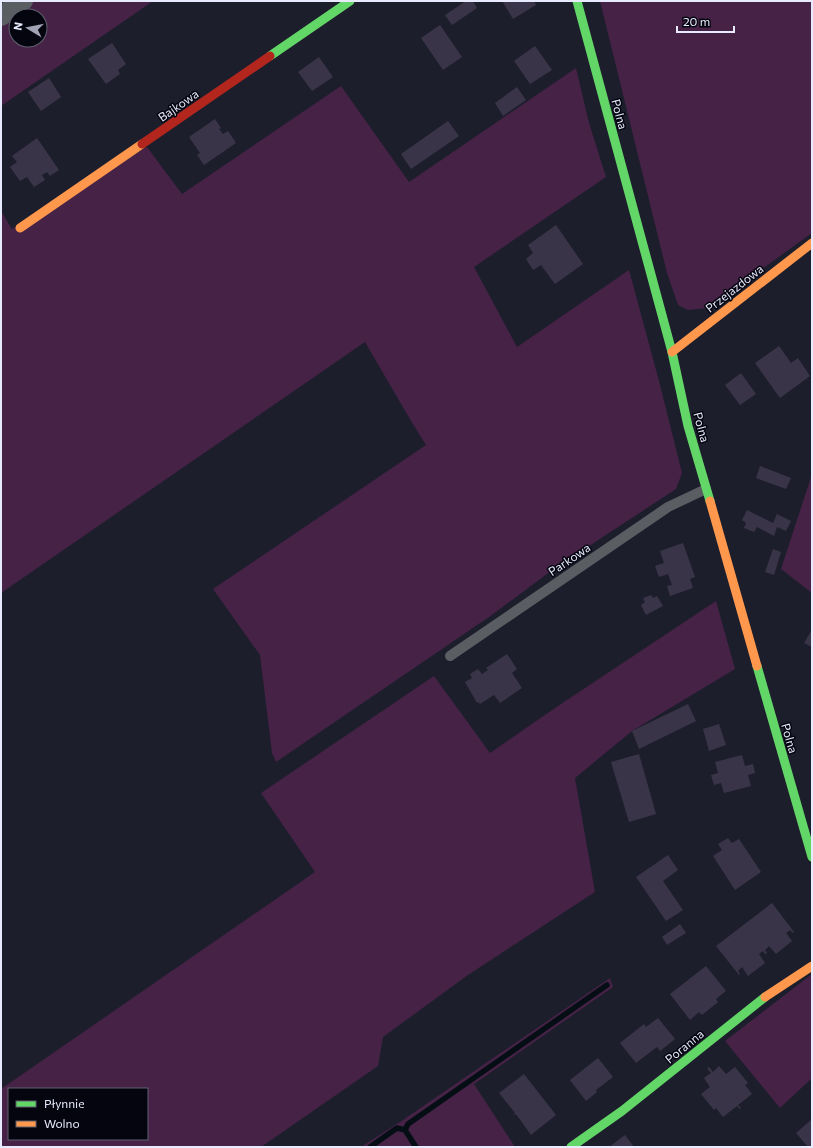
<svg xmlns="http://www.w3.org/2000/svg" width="813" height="1148" viewBox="0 0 813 1148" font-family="Commissioner,sans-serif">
<rect width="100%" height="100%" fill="#1d1e2c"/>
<g fill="#452246" fill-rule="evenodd">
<path d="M33,1H153L1,106V23ZM16,16H40V40H16Z"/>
<path d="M600,1H812V233L708,308L688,310L678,305L667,273Z"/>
<path d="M576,68L589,123L606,177L474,267L517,347L629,270L659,381L682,473L676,489L551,571L489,617L276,762L272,753L260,655L213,589L426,445L411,421L365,342L1,593V211L12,229L147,147L182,194L341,86L409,182Z"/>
<path d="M812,474V593L781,569Z"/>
<path d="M716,601L735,669L632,731L575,778L595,892L468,975L383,1037L378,1066L261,1147H1V1089L315,872L261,793L434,676L490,753L558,706ZM9,1089H147V1139H9Z"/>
<path d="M812,974V1078L780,1108L725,1041Z"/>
<path d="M610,978L613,987L474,1084L515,1147H361L403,1120Z"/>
</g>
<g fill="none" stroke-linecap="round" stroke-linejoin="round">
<g stroke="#040e14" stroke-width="5.5">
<path d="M405,1130L408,1124L607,985"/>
<path d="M370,1147L397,1128L405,1130L416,1147"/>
</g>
</g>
<g fill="#3a3448">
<path d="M466,1H473L477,8L452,25L445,15Z"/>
<path d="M502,1H534L536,5L513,19Z"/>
<path d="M440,25L462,57L443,70L421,38Z"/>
<path d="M112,43L126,64L118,70L120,74L106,84L88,59Z"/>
<path d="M535,46L552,70L530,84L514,61Z"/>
<path d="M319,57L333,77L312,91L298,72Z"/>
<path d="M49,78L61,97L41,111L28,92Z"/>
<path d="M517,87L526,100L503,116L495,103Z"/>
<path d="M215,119L221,128L219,129L223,134L228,131L236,143L204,165L197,155L200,153L189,137Z"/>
<path d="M448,121L459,136L411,169L401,154Z"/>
<path d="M37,138L59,170L50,176L47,172L42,175L45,180L34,187L27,177L20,181L10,167L17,162L12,156Z"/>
<path d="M556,225L583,264L555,284L541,265L533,270L526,259L533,253L528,245Z"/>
<path d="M779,346L791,363L798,358L810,376L780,398L755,363Z"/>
<path d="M741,373L756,394L740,405L725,385Z"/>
<path d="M760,466L791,478L786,489L756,478Z"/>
<path d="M747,510L773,523L777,514L791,521L786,531L777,527L774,536L757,527L754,532L744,528L746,523L742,520Z"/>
<path d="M683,543L695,577L690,579L693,588L670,596L667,586L672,585L668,574L659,577L655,566L664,563L660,551Z"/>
<path d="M773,549L781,552L774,575L765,572Z"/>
<path d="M651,595L653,598L657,596L663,606L646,615L641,605L645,602L643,598Z"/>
<path d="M812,630V647L804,643Z"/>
<path d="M507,654L517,669L512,673L522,688L500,703L494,695L480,704L478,702L477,703L465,682L472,678L470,674L478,669L482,674L488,670L486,668Z"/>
<path d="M688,704L696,721L639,749L632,731Z"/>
<path d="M719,724L726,745L709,751L703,729Z"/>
<path d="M639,754L656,814L629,822L611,762Z"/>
<path d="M742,755L745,766L753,764L755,773L748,775L751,786L724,793L721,783L714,785L711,775L718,773L715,762Z"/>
<path d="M728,838L732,843L739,839L761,872L735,890L713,856L722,850L718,844Z"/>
<path d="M668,855L678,870L663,881L683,910L666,921L636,877Z"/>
<path d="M772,903L794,932L793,933L790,930L786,933L792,941L776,954L769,946L765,950L767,953L765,954L763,951L759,954L765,963L748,976L742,967L738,971L740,974L739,975L716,946Z"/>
<path d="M680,924L686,933L667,945L662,937Z"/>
<path d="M706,966L726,991L716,999L718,1002L702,1015L699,1012L690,1020L670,994Z"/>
<path d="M658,1018L675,1039L660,1051L657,1047L636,1063L620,1043L644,1024L646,1027Z"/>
<path d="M598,1058L613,1077L596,1090L597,1092L586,1101L570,1080Z"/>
<path d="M719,1066L726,1074L735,1067L748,1083L745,1085L752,1094L738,1105L741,1108L740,1109L737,1106L723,1117L716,1108L714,1110L701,1094L710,1087L704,1078L711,1073L707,1068L709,1067L713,1072Z"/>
<path d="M524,1074L556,1115L531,1135L516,1114L515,1115L514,1114L515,1113L499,1093Z"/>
<path d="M812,1119V1147H808L796,1133Z"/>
<path d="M625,1135L634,1147H609Z"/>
</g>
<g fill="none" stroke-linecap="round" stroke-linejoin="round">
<path stroke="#5a5e63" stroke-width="10" d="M450,656L668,507L706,489"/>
<path stroke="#5a5e63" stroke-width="20" d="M1,16L23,1"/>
<g stroke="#63d668" stroke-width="9">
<path d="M577,1L672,352L688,426L710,501"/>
<path d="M270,56L350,1"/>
<path d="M757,666L812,857"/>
<path d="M571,1147L622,1111L765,997"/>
</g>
<g stroke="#ff974d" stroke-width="9">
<path d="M20,228L142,144"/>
<path d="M672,352L812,243"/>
<path d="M710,501L757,666"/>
<path d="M765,997L812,966"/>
</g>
<path stroke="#b3261e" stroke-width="9" d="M142,144L270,56"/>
</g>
<g text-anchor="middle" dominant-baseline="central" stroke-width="3" stroke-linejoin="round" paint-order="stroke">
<g font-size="12" fill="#e8ebfd" stroke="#050510">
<text transform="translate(178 105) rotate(-35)">Bajkowa</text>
<text transform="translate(620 114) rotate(75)">Polna</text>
<text transform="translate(734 288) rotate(-38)">Przejazdowa</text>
<text transform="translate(702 427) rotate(75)">Polna</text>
<text transform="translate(569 559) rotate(-34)">Parkowa</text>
<text transform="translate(790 738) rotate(74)">Polna</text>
<text transform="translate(684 1046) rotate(-39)">Poranna</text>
</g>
</g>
<rect width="813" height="1148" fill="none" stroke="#e8ebfd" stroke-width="4"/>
<rect x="8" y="1088" width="140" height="52" fill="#050510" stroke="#60616f"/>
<rect x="16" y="1101" width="20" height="6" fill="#63d668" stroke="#60616f"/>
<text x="44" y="1108" font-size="12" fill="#e8ebfd">Płynnie</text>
<rect x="16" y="1121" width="20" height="6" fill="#ff974d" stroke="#60616f"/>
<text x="44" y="1128" font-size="12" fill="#e8ebfd">Wolno</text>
<g transform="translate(28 28) rotate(280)"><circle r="19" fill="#050510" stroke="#60616f"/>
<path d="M0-3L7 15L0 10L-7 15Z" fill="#a1a3b4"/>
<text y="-6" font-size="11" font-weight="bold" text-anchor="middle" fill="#e8ebfd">N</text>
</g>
<path d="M677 26v6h57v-6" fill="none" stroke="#e8ebfd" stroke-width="2"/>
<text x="683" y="26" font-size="12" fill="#e8ebfd" stroke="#050510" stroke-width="3" paint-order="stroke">20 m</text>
</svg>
